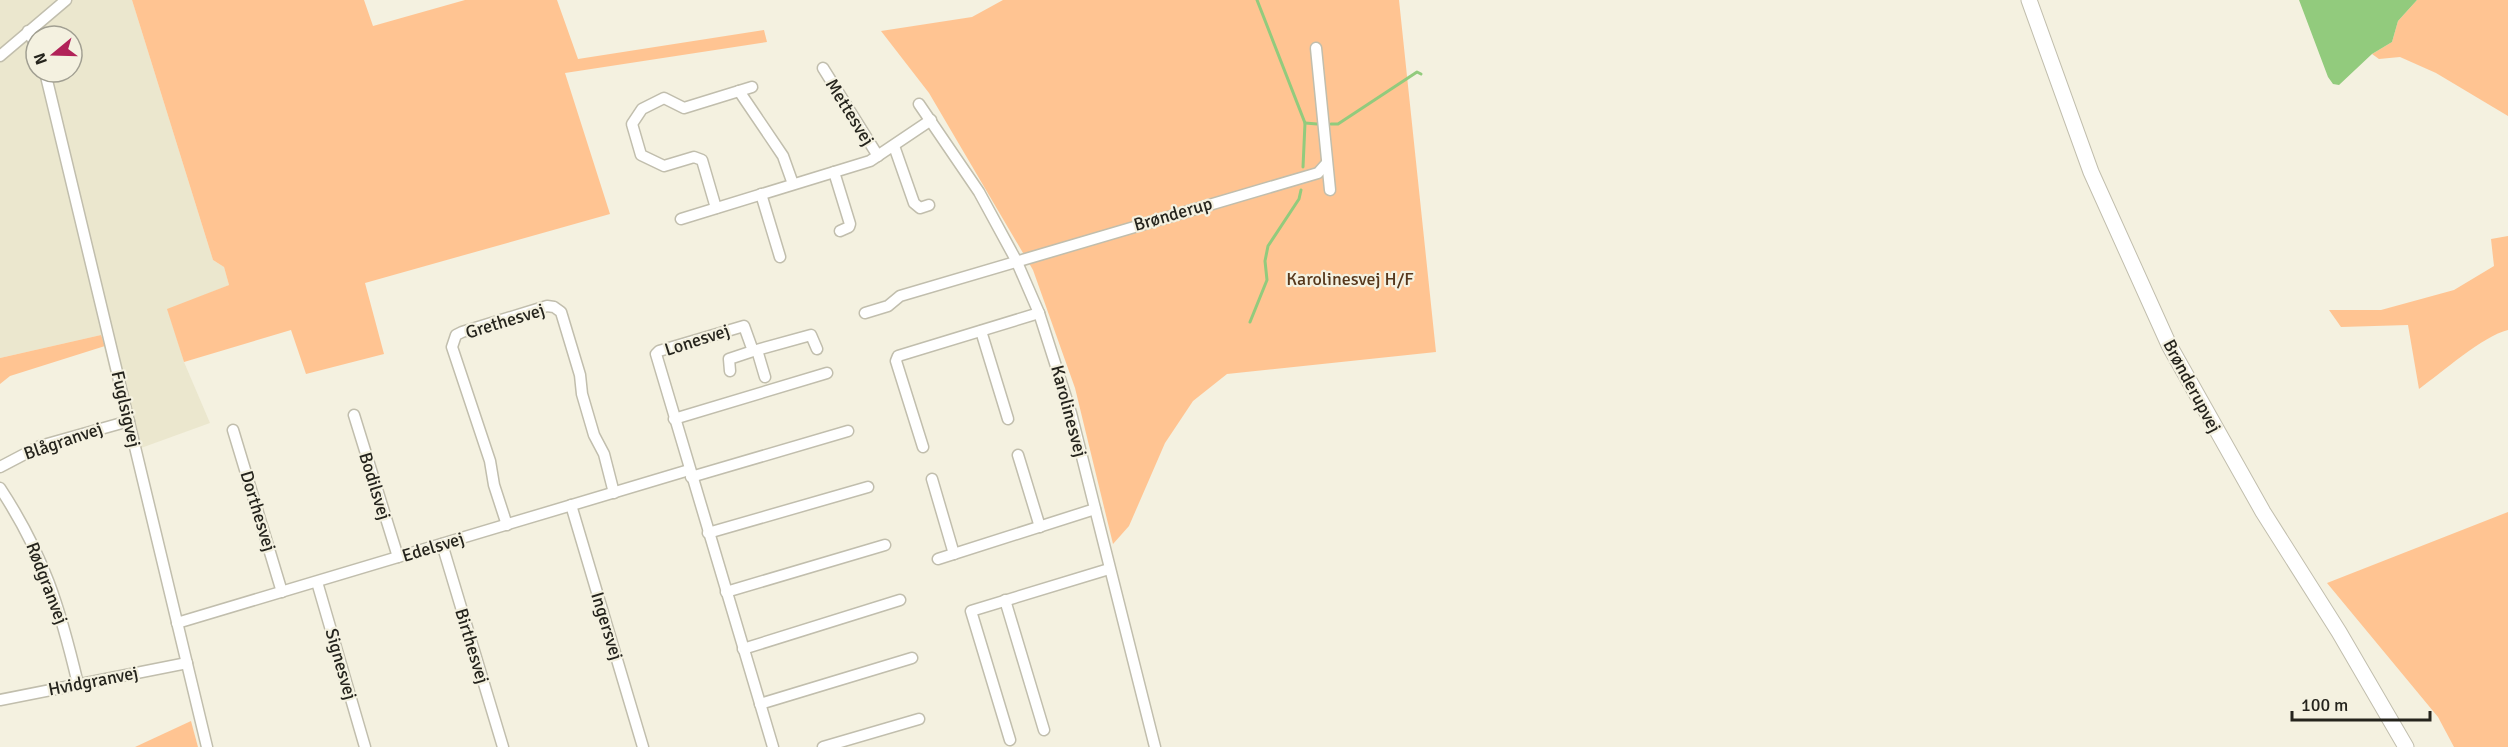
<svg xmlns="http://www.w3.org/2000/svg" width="2508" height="747" viewBox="0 0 2508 747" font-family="Signika,sans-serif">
<rect width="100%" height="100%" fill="#f4f1e0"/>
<path fill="#ebe7ce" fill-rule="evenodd" d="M0,0H132L213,260L224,267L229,285L168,310L184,362L210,423L130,452L101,335L0,358ZM36,36H72V72H36Z"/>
<g fill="#ffc492">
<path d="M132,0H364L373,26L465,0H557L578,59L764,30L767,42L565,73L610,214L365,283L384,354L306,374L291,330L184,362L167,309L229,285L224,267L213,260Z"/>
<path d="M1003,0H1399L1436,352L1227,374L1193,401L1165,443L1129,526L1113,544L1075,388L1033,270L929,93L881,31L972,17Z"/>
<path d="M2417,0H2508V116L2436,73L2400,57L2379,59L2372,54L2392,42L2398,21Z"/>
<path d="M2508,236V330C2483,336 2441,373 2419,389L2408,325L2341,327L2329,310H2381L2454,290L2494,266L2491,239Z"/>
<path d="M101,335L105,346L10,376L0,384V358Z"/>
<path d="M2508,512V747H2454L2438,717L2327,583Z"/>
<path d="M191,721L198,747H135Z"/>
</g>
<path fill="#92cb7d" d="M2299,0H2417L2398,21L2392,42L2372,54L2339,85L2333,84L2328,77Z"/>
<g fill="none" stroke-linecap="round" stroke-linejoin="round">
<g stroke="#92cb7d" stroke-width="3">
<path d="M1257,0L1305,123L1303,167"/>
<path d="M1305,123L1317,124"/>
<path d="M1331,124H1338L1417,72L1421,74"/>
<path d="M1250,322L1267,280L1265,261L1268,246L1299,199L1301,190"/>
</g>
<g stroke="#c1bead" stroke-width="13">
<g id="street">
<path d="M28,31L36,46"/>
<path d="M1316,48L1330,190"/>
<path d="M0,56L66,0"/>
<path d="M823,68L878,156"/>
<path d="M45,72L207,747"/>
<path d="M739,91L783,156L793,184"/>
<path d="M919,104L979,192L1016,260L1039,313L1071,413L1155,747"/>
<path d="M894,146L914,203L920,208L929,205"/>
<path d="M834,172L850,224L849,227L840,231"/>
<path d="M761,194L780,257"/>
<path d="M716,208L702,160L694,157L664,166L641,155L632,124L642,109L664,98L684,108L752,87"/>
<path d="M681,219L870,161L931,120"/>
<path d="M865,313L888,306L900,296L1318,173L1326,164"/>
<path d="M981,331L1008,419"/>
<path d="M757,350L765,377"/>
<path d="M753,351L811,335L817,349"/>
<path d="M730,371L729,359L753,351L744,326L659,351L656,354L773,747"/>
<path d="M354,415L398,557"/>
<path d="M674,419L827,373"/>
<path d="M233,430L282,592"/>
<path d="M923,447L896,361L898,356L1039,313"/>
<path d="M1018,455L1040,527"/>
<path d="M0,467L40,446L129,421"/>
<path d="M691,477L848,431"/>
<path d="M932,479L954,554"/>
<path d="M0,488C44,555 60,608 78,684"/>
<path d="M571,505L643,747"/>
<path d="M507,525L494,485L490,461L452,347L456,335L462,332L547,306L554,307L561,312L580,375L582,394L594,435L604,454L614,493"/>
<path d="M708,533L868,487"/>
<path d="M442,544L503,747"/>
<path d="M938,559L1095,509"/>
<path d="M317,582L365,747"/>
<path d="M726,592L885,545"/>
<path d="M1005,600L1044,730"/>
<path d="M177,623L689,470"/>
<path d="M743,649L900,600"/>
<path d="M0,700L187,663"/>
<path d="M760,704L912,658"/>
<path d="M1010,740L971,611L1109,569"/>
<path d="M823,747L919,719"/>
</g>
</g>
<g stroke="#c1bead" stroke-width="17">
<path id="secondary" d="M2029,0L2091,172L2169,345L2263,512L2339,632L2406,747"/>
</g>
<use href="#street" stroke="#fff" stroke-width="10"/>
<use href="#secondary" stroke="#fff" stroke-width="15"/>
</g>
<g text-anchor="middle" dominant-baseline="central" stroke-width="4.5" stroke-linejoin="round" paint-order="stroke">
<g font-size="18" fill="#25241d" stroke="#f4f1e0">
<text transform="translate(850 112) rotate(58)">Mettesvej</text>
<text transform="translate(1173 214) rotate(-16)">Brønderup</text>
<text transform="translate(505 321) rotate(-17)">Grethesvej</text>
<text transform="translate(697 340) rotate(-18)">Lonesvej</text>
<text transform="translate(2192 386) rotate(62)">Brønderupvej</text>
<text transform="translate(126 409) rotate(77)">Fuglsigvej</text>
<text transform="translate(1069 411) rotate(75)">Karolinesvej</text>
<text transform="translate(63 441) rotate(-19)">Blågranvej</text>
<text transform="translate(375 486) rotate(73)">Bodilsvej</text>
<text transform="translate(258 511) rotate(73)">Dorthesvej</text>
<text transform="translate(433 547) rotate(-17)">Edelsvej</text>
<text transform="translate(47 583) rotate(69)">Rødgranvej</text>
<text transform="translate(607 626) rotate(73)">Ingersvej</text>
<text transform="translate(472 646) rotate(73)">Birthesvej</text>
<text transform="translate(341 664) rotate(74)">Signesvej</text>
<text transform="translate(93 681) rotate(-11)">Hvidgranvej</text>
</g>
<g font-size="18" fill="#56371b" stroke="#f4f1e0">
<text x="1350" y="279">Karolinesvej H/F</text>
</g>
</g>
<g transform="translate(54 54) rotate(251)"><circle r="28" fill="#f4f1e0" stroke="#a19f92" stroke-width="1.5"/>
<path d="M0-4.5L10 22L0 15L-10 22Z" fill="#b12258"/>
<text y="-9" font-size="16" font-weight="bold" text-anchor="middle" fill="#25241d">N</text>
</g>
<path d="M2292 711v9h138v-9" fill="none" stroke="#25241d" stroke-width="3"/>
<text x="2301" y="711" font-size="18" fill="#25241d" stroke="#f4f1e0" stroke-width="4.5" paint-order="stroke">100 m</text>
</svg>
